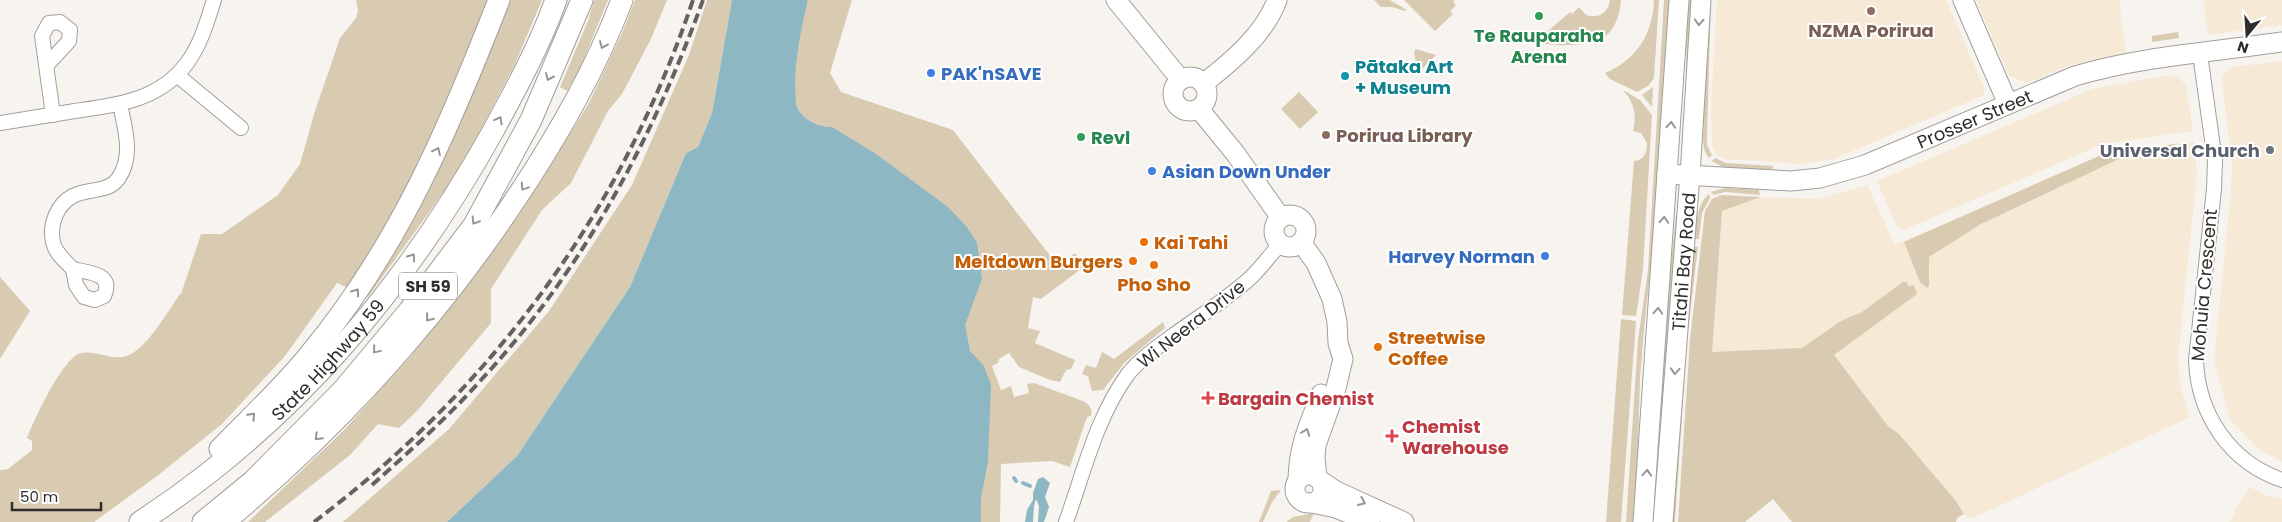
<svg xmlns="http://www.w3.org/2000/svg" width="2282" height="522" viewBox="0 0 2282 522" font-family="Poppins,sans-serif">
<rect width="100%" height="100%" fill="#f7f4f0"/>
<g fill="#f6e9d5">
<path d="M1717,0H1946L1984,87V95L1834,159L1801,164L1725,159L1717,155L1712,147L1711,105Z"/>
<path d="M1976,0H2119L2126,53L2068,66L2027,83L2009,76Z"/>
<path d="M2203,0H2282V25L2208,35Z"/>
<path d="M2282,61V462L2256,447L2230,420L2214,360L2231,190L2232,164L2222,80L2223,75L2233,67Z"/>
<path d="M2170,75L2177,76L2186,85L2193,131L2103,144L1904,230L1897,227L1877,181L2092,89Z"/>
<path d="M2194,141L2197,175L2178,357L2180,385L2190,417L1971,519L1964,514L1956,501L1899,434L1888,426L1711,356L1722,211L1761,197L1818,199L1867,185L1895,245L2106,153Z"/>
<path d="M2249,487L2268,496L2282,499V522H2229Z"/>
</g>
<g fill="#d8cbb2">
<path d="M356,0H542L515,64L461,168L368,297L337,283L285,356L222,424L157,476L94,522H0V470L8,469L32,450V441L27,438C34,420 63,357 81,353C94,350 110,359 123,357C145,353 167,312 180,294H181L201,234H222L278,195L300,164L315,111L340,38L356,18L358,11Z"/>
<path d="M594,0H608L581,66L567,91L560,87L588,21Z"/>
<path d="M635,0H667L651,39L622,94L608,111L571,183L542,210L491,289V323L417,411L399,428L378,424L350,455L265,522H248L344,430L411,356L520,214L589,103L623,31Z"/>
<path d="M707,0H732L712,113L698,147L686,153L630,287L517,456L447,522H343L449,429L549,311L632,185L689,55Z"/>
<path d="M808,0H852L830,73L841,92L953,130L1058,266L1075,253L1085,266L1041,299L1033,297L1028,328L1040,331L1035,343L1075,360L1071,369L1066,370L1060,382L1050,380L1019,367L1009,353L999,359L998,363L992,366L1001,390L1011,386L1014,397L1029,393L1027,384L1034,383L1083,401C1089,404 1093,409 1091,416L1087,417L1070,467L1052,461L1001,464L1000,522H746L825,128C815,123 803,119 797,108C787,86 802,24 808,0Z"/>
<path d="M1374,0H1390L1407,10L1405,11L1392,7H1381Z"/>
<path d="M1404,0H1455L1453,2L1456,5L1450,11L1453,14L1435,31Z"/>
<path d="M1610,0H1621C1620,12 1617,24 1609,33C1594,49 1549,47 1530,40V38L1543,31L1546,33L1570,12L1572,14L1579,7L1586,15C1599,19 1608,13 1610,0Z"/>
<path d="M1654,0H1659L1654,78L1648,86L1637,92L1610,79L1605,73C1637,60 1653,33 1654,0Z"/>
<path d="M1664,0H1672L1660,189L1645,319L1640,378L1636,522H1626L1638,340L1648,270Z"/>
<path d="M1687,0H1693L1688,79H1686Z"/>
<path d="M1706,0H1711L1707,137V145L1712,155L1709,158L1705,152L1703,143Z"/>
<path d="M2178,32L2179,38L2152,42V36Z"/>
<path d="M1416,49L1436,55L1418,73L1414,52Z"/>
<path d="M1653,87L1652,107L1642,95Z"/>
<path d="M1623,90L1640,100L1652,115L1643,269L1636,316L1622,315L1634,161C1645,160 1647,152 1647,143L1641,133L1633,131C1637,114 1634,103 1623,90Z"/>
<path d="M1299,92L1318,112L1300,129L1281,109Z"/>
<path d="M2175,144L2178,148L2121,158L1981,224L1929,257V286L1927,288L1920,282L1904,242L2106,153Z"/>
<path d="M1715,158L1726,163L1773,166L1772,171L1724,168L1712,161Z"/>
<path d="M1725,188L1759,190L1760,195L1725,192L1714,195L1711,192Z"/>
<path d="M1709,194L1710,198L1702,213L1699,239H1695C1697,223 1696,205 1709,194Z"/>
<path d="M1721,195L1761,197L1722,211L1712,352L1802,348L1841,321L1862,312L1903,282H1906L1909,286L1914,285L1917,294L1834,355L1888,426L1899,434L1956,501L1964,514L1957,518L1956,522H1792L1773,499L1745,522H1678L1690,339L1705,211L1712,199Z"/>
<path d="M1676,214H1678L1656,522H1650L1664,334Z"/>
<path d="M1694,247H1698L1687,339L1675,522H1670L1684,336Z"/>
<path d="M0,277L30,311L0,359Z"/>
<path d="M1621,319L1636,321L1621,522H1606Z"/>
<path d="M1163,322L1165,328L1125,362L1103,390L1092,391L1088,376L1082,374L1086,365L1096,368L1102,352L1114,359Z"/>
<path d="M1281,490L1272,502L1263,522H1259L1271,491Z"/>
<path d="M1314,513L1310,522H1286L1293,517Z"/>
</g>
<g fill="#8db7c3">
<path d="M732,0H808C801,30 795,57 795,88C796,93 795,102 797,107C802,119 820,128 832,127L876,154L948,207L966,226L977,243L982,279L965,325L970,351L984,366L991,385L988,461L981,498V522H447L517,456L630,287L686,153L698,147L712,113Z"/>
<path d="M1043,477L1050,483L1045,497L1049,507L1044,522H1038L1039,506L1036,499L1034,506L1033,522H1025L1027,510L1033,500V493L1038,479Z"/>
</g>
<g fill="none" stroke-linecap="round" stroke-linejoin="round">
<g stroke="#8db7c3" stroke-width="4">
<path d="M1014,478L1016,481"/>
<path d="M1023,483L1030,486"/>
</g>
<g stroke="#a19f9a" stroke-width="16">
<g id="street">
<path d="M2200,54L2215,161L2214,189L2196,360C2198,415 2230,462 2282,480"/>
<path d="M46,66L69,41L70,30L60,22L49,23L42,36L53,115"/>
<path d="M177,75L241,128"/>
<path d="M0,123C25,119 50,115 75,111C118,105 160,100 187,63C201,44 207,22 214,0"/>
<path d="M73,269C66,262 55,253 53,242C49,225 57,204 73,196C87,188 108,193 118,179C134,157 125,129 120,104"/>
<path d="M73,269C89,273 114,273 104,296L95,300L84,297L76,285Z"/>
<path d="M1066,522C1084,472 1096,418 1128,374C1139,360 1156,348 1171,337C1197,318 1224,301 1248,280C1261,269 1269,255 1281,244"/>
</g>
</g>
<g stroke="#a19f9a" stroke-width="21">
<g id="secondary">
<path d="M1116,0L1181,80"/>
<path d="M1963,0L2008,104"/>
<circle cx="1190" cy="94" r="17"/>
<path d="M1203,84C1231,62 1265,34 1277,0"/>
<path d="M1199,109L1235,153L1281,218"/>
<path id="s1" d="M1667,174L1791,181L1820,178L1865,165L2075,76C2142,56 2214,52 2282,42"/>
<circle cx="1290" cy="231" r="16"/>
<path d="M1301,242L1316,263L1332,299L1337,322L1338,343L1343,359L1335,392L1316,445L1315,457L1317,478"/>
<circle cx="1309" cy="489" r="14"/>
<path d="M1298,479C1299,444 1309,425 1321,394"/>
<path d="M1321,481L1336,491L1404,522"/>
<path d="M1312,503L1336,508L1370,522"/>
<path d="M1643,522L1679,0"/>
<path id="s2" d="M1663,522L1690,175L1701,0"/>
</g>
</g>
<g stroke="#a19f9a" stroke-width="23">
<g id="primary">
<path d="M220,449C250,418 284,387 311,353C400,245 449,128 499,0"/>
<path id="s3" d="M140,522C292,423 404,290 492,133C516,89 539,47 556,0"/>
<path d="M203,522L253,481L343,390L409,311L474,225L531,120L582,0"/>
<path d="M224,522C335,430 431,325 511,206C555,141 594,74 622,0"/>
</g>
</g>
<use href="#street" stroke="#fff" stroke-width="14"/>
<use href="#secondary" stroke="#fff" stroke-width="19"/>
<use href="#primary" stroke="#fff" stroke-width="21"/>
<g stroke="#646260" stroke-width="4" stroke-dasharray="10 5" stroke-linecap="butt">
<path d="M372,485C410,451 447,418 481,380C583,270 652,140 703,0"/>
<path d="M314,522C493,387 621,213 693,0"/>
</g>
</g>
<defs><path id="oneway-chevron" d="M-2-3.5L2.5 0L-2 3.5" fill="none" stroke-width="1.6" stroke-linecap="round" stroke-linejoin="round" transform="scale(1.25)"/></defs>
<g stroke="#979696">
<use href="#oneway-chevron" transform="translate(1699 22) rotate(93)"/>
<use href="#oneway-chevron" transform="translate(603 45) rotate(114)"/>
<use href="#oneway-chevron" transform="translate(549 77) rotate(114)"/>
<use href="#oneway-chevron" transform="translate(499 120) rotate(-61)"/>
<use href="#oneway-chevron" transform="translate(1671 125) rotate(-86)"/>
<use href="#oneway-chevron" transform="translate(437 151) rotate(-65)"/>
<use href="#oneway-chevron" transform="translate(524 187) rotate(124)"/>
<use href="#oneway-chevron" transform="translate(1664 220) rotate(-86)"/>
<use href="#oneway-chevron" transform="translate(475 221) rotate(122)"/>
<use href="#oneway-chevron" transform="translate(412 257) rotate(-54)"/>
<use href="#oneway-chevron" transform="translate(356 292) rotate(-54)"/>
<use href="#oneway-chevron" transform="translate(1658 311) rotate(-86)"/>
<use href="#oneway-chevron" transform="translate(429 318) rotate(129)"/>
<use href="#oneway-chevron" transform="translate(376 350) rotate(130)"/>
<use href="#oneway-chevron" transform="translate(1675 371) rotate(94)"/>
<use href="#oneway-chevron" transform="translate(252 416) rotate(-47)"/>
<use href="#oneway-chevron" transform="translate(1306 432) rotate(-69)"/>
<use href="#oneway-chevron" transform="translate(318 437) rotate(135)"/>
<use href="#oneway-chevron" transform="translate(1647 473) rotate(-86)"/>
<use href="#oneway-chevron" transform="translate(1362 502) rotate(24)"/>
</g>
<g fill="#8d6e63" stroke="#fff" stroke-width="2">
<circle cx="1871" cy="11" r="5"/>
<circle cx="1326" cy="135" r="5"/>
</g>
<g fill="#2e9e5b" stroke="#fff" stroke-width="2">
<circle cx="1539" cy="16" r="5"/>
<circle cx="1081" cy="137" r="5"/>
</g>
<g fill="#3f7fe0" stroke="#fff" stroke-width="2">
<circle cx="931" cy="73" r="5"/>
<circle cx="1152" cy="171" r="5"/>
<circle cx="1545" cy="256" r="5"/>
</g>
<circle fill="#0f9aa8" stroke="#fff" stroke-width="2" cx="1345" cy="76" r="5"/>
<circle fill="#6b7280" stroke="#fff" stroke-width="2" cx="2270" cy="150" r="5"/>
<g fill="#e8710a" stroke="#fff" stroke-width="2">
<circle cx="1144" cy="242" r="5"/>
<circle cx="1133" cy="261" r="5"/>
<circle cx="1154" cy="265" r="5"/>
<circle cx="1378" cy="347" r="5"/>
</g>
<g fill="#e0444e" stroke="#fff" stroke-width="2">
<path d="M1205.5 390.5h5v5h5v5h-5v5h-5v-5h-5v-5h5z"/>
<path d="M1389.5 428.5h5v5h5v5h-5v5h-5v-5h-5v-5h5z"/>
</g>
<g text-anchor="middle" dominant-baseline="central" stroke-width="4" stroke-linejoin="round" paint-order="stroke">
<rect fill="#fff" stroke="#6d6d6c" stroke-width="1" x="399" y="272.5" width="58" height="27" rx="4"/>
<g font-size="16" font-weight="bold" fill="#2f2e2d">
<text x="428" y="286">SH 59</text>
</g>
<g font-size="18" font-weight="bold" fill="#785e54" stroke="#fff">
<text x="1871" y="30">NZMA Porirua</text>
<text x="1336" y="135" text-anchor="start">Porirua Library</text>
</g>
<g font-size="18" font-weight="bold" fill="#27864d" stroke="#fff">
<text x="1539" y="35">Te Rauparaha<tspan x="1539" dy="21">Arena</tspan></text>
<text x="1091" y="137" text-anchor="start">Revl</text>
</g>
<g font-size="18" font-weight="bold" fill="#0d838f" stroke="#fff" text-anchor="start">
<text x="1355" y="66">Pātaka Art<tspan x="1355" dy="21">+ Museum</tspan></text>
</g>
<g font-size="18" font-weight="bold" fill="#366cbe" stroke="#fff" text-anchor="start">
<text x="941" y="73">PAK'nSAVE</text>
<text x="1162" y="171">Asian Down Under</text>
<text x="1535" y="256" text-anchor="end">Harvey Norman</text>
</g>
<g font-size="18" fill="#2f2e2d" stroke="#fff">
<text stroke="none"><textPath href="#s1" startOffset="319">Prosser Street</textPath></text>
<text stroke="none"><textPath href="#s2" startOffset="261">Titahi Bay Road</textPath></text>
<text transform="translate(2204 285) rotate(-85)">Mohuia Crescent</text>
<text transform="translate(1191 324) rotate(-38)">Wi Neera Drive</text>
<text stroke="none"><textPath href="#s3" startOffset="249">State Highway 59</textPath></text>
</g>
<g font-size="18" font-weight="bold" fill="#5b616d" stroke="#fff" text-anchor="end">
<text x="2260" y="150">Universal Church</text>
</g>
<g font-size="18" font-weight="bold" fill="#c56008" stroke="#fff" text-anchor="start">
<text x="1154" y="242">Kai Tahi</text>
<text x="1123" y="261" text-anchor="end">Meltdown Burgers</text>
<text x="1154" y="284" text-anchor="middle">Pho Sho</text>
<text x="1388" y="337">Streetwise<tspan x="1388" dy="21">Coffee</tspan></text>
</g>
<g font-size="18" font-weight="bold" fill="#be3a42" stroke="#fff" text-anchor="start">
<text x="1218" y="398">Bargain Chemist</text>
<text x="1402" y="426">Chemist<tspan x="1402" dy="21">Warehouse</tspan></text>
</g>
</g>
<g transform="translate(2247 35) rotate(198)" stroke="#ffffff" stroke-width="4" paint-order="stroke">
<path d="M0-4L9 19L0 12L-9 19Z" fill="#2f2e2d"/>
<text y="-8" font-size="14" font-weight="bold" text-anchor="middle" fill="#2f2e2d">N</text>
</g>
<path d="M12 502v8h89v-8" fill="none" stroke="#2f2e2d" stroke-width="2.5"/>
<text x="20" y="502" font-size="15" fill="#2f2e2d" stroke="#ffffff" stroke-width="4" paint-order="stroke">50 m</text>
</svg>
